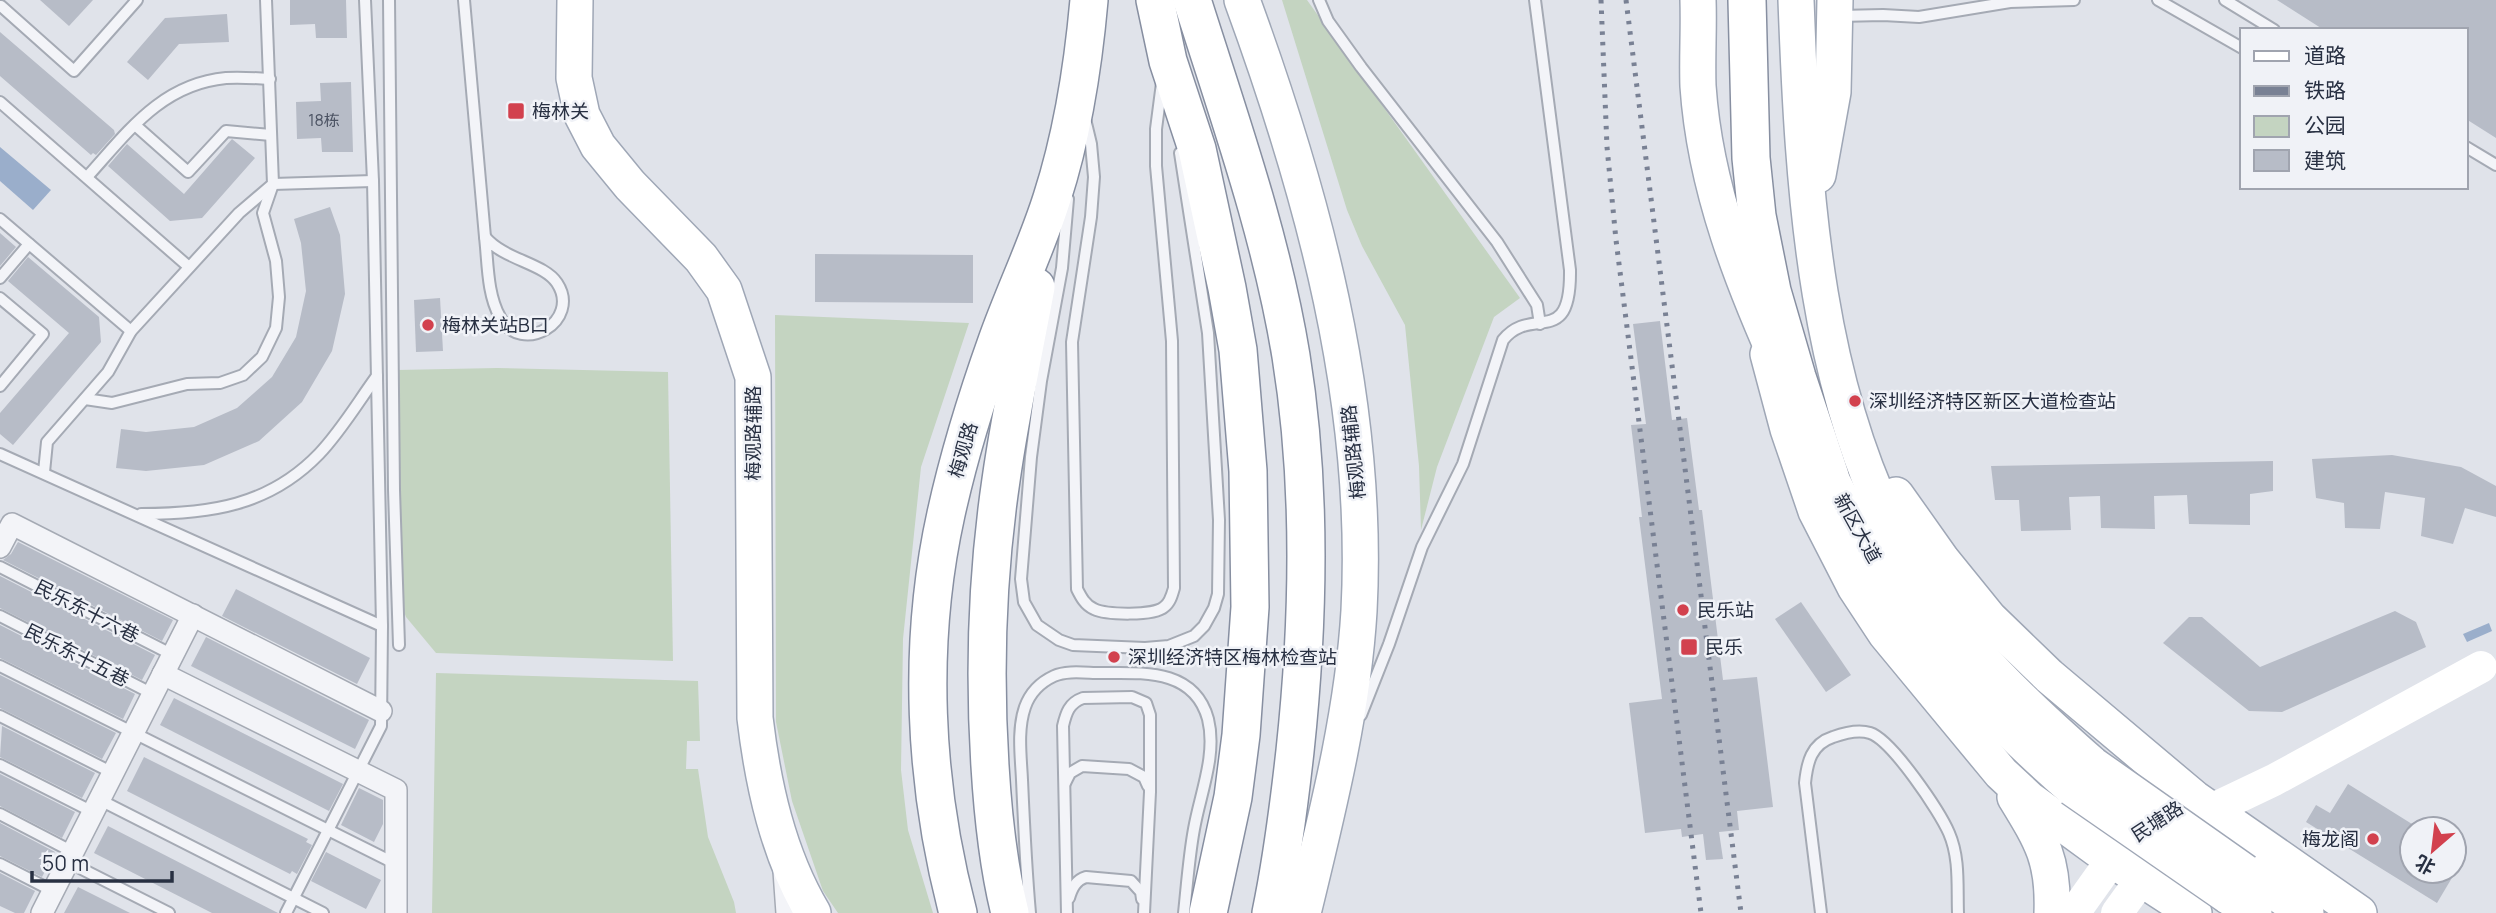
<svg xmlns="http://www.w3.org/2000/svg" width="2496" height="913" viewBox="0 0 2496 913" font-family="Manrope,'Noto Sans SC',sans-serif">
<rect width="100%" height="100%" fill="#e0e3ea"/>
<g fill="#c4d4c1">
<path d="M1282,0H1307L1520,298L1494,317L1437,467L1421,530L1419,466L1405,325L1362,246L1347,210Z"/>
<path d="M775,315L969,323L921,467L903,639L901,770L908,830L933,913H838L823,891L792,801L776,722Z"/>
<path d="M497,368L668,372L673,661L436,653L406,617L401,604L397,370Z"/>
<path d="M436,673L698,681L700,741H687L686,769H698L708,837L734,902L736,913H432Z"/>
</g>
<g fill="#9aaecb">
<path d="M0,147L51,190L33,210L0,181Z"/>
<path d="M2489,623L2492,631L2467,642L2463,634Z"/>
</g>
<g fill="#b7bcc7">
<path d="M40,0H93L69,26Z"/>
<path d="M290,0H346L347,38H316L315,24L290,25Z"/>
<path d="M2277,0H2496V138L2466,119V30H2324Z"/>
<path d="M227,14L229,42L179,44L148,80L127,62L165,18Z"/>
<path d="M0,32L114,130L115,134L96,155L93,153L91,155L0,76Z"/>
<path d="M351,82L353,152H322L321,138L297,139L296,102L321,101L320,83Z"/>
<path d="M232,139L255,158L202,218L170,221L108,166L127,144L184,194Z"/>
<path d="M330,207L340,235L345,294L332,351L302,402L259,441L204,465L146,471L116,468L121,429L146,432L194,427L237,408L272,377L296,337L306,291L301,243L294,219Z"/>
<path d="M0,233L16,247L0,266Z"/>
<path d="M815,254L973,255V303L815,302Z"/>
<path d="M28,257L99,317L101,342L13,445L0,434V413L69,333L8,281Z"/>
<path d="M440,298L443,351L416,352L414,300Z"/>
<path d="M1660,321L1672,420L1687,418L1699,510H1702L1723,680L1757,677L1773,807L1737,811L1739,830L1719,832L1723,859L1706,860L1703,834L1682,837L1681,829L1645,833L1629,703L1662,699L1639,517H1642L1631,425L1646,424L1633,324Z"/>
<path d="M2392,455L2461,467L2496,486V517L2465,508L2453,544L2421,536L2425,498L2385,492L2380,529L2345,528L2344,503L2316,498L2312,459Z"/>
<path d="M2273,461V491L2250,494V525L2189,524L2187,495L2154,496L2155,529L2101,528L2100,496L2069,497L2071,530L2021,531L2019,500H1995L1991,466Z"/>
<path d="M18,542L173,620L162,641L3,560L11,554Z"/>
<path d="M0,576L155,655L142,680L0,608Z"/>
<path d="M236,589L370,658L357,684L222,616Z"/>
<path d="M1801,602L1851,675L1826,692L1775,619Z"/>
<path d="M2395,611L2416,622L2426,647L2282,712L2249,711L2163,643L2189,617H2202L2260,667Z"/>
<path d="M0,625L135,694L123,719L0,658Z"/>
<path d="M206,637L369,720L355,749L191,666Z"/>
<path d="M0,675L116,733L102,759L0,708Z"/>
<path d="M174,698L343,784L329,811L160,725Z"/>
<path d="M2,726L95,773L82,798L0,757Z"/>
<path d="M144,757L308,839L306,842L312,845L297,874L292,871L290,874L127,791Z"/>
<path d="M0,774L75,812L62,838L0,806Z"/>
<path d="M2348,784L2412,824V871H2456L2437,903L2306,822L2316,805L2330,813Z"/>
<path d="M359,788L383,800V824L374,842L341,825Z"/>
<path d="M0,823L55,852L42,877L0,856Z"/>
<path d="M108,826L278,913H212L94,853Z"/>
<path d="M326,852L381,880L366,909L311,881Z"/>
<path d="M0,873L35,891L24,913H15L0,906Z"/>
<path d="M78,887L130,913H64Z"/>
</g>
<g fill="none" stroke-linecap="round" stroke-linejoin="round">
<g stroke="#a5aab4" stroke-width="14">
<g id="service">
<path d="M389,0L394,490L399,645"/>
<path d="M464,0L485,237"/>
<path d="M1319,0L1328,21L1361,67L1497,242L1537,305L1540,324"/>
<path d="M2158,0L2242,48"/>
<path d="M2225,0L2274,30"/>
<path d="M1,6L74,71L137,0"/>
<path d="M1839,16L1883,15L1919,17L2010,2L2074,0"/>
<path d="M0,102L189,267"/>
<path d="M1085,119L1091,144L1094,177L1091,217L1072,342L1077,589C1081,597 1085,605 1094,609C1106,615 1154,616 1164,607C1170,603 1172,595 1174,588L1172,341L1156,166V129L1162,83"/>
<path d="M135,125L188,172L226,131L271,135"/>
<path d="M2466,147L2496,165"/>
<path d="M87,177C127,133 161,84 226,78C240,77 255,78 270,79"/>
<path d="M1068,199L1062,268L1041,381L1031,457L1021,579L1024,602L1037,625L1059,640L1073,645L1145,648L1169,646L1194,636L1204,626L1214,608L1218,594L1219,520L1208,333L1180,153"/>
<path d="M0,219L131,331"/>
<path d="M485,237C504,260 544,263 557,283C582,321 521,357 500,317C487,294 488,263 485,237Z"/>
<path d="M0,278L29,244"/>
<path d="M0,298L43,334L0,386"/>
<path d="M85,399L112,403L187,384L220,383L243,375L262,357L276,328L279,297L276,261L263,213L273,184L266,0"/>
<path d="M0,454L382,626"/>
<path d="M44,472L47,442L108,372L131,331L239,213L273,184L373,181"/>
<path d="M141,514C209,514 269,506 319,454C341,431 358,402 377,376"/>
<path d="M0,567L173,655"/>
<path d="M0,616L153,694"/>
<path d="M0,666L396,864"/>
<path d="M1361,715L1389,644L1422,547L1463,464L1503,340C1532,304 1571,350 1570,270L1535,0"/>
<path d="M0,716L113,773"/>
<path d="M0,765L93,812"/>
<path d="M1065,783L1070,773L1082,766L1129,769L1144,777L1148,786"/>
<path d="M100,800L323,913"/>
<path d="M0,814L73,852"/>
<path d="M68,862L169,913"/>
<path d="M0,864L53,891"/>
<path d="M1069,898C1072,888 1076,880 1086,877L1131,881L1141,892L1142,899"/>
<path d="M286,913L381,726L382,626L373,181L365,0"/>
<path d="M1030,913C1026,869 1024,825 1022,780C1021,757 1017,730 1025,707C1030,693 1041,682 1054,676C1067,670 1086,673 1101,673C1142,673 1194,668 1208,719C1217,755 1200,794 1194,829C1189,856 1187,885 1184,913"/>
<path d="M1067,913L1063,726C1066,713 1069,703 1083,698L1132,697L1146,703L1150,715V792L1144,913"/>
<path d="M1821,913L1805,783C1807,763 1811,744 1833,737C1844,733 1858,729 1870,733C1892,740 1940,812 1949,833C1960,858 1957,887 1958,913"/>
</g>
</g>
<g stroke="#a5aab4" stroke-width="24">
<g id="minor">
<path d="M0,547L12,524L381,711"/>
<path d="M163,674L396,790V913"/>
<path d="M784,871L787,913"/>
<path d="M42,913L193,615"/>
</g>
</g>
<g stroke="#9fa7b6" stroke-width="38">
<g id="primary">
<path d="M575,0L574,78L582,115L598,146L630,185L701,258L724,290L753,377L755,718C763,785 778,854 813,913"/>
<path d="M1242,0C1313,194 1370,402 1359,611C1353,712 1327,814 1303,913"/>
<path d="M1698,0C1699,28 1697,57 1698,86C1705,189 1743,284 1785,377"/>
<path d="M1796,0C1803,188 1814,405 1915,570C1961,646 2027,707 2093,765"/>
<path d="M1818,175L1833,92L1835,0"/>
<path d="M1768,354L1788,429L1816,511L1855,587L1886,634L2001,773L2030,800L2111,859L2194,913"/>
<path d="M1818,450C1847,514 1881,579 1924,635C1968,691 2018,741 2072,788"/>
<path d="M1896,495L1942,560L1989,618L2049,676L2194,798L2359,913"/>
<path d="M2015,797C2042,841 2054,860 2052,913"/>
<path d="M2245,872L2306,913"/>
<path d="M2228,896L2254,913"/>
</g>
</g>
<g stroke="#878fa1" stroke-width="40">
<g id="trunk">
<path d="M1155,0L1168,61L1197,149L1227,288L1238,350L1248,471L1250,607L1241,735L1233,797L1208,913"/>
<path d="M1192,0C1229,117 1271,234 1291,356C1312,486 1309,620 1295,751C1289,805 1282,860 1271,913"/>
<path d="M1747,0L1751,158L1757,216L1772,291L1797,377L1830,476"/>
<path d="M958,913C924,784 917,645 946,514C959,455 977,397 997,341C1014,293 1037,246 1052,198C1073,133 1083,68 1089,0"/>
<path d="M1010,913C998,865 993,816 990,766C984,671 987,575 1001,480C1010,416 1024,351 1036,287"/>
</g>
</g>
<use href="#service" stroke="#f3f4f8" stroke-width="10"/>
<use href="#minor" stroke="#f3f4f8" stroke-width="21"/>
<g stroke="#fff" stroke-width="32">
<path d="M2194,824L2211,810L2274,780L2481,667"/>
<path d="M2074,913L2126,840L2157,818"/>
<path d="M2117,913L2156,859"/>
</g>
<use href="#primary" stroke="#fff" stroke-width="35"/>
<use href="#trunk" stroke="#fff" stroke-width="37"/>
<g stroke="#798194" stroke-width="5" stroke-dasharray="3.5 7" stroke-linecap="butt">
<path d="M1601,0L1607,147L1616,240L1701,913"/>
<path d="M1626,0L1741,913"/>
</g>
<g stroke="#9fa7b6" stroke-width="38" stroke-linecap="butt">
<g id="primary-bridge">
<path d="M2093,765L2245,872"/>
<path d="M2072,788L2228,896"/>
</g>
</g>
<use href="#primary-bridge" stroke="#fff" stroke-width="35"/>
</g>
<g fill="#d2414e" stroke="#f0f2f7" stroke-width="2.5">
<rect x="507" y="102" width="18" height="18" rx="3.5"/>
<circle cx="428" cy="325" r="7"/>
<circle cx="1855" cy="401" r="7"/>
<circle cx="1683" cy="610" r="7"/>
<rect x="1680" y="638" width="18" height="18" rx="3.5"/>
<circle cx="1114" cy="657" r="7"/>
<circle cx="2373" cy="839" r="7"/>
</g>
<g text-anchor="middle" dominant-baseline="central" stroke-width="5" stroke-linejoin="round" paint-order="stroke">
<g font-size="16" fill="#4c5363">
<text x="324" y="120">18栋</text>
</g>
<g font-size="19" fill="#283042" stroke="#f0f2f7" text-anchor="start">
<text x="532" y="111">梅林关</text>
<text x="442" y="325">梅林关站B口</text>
<text x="1869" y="401">深圳经济特区新区大道检查站</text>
<text x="1697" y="610">民乐站</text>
<text x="1705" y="647">民乐</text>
<text x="1128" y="657">深圳经济特区梅林检查站</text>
<text x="2359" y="839" text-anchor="end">梅龙阁</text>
</g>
<g font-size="19" fill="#283042" stroke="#f0f2f7">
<text transform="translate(753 433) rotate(-90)">梅观路辅路</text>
<text transform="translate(963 450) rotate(-74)">梅观路</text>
<text transform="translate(1353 452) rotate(-96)">梅观路辅路</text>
<text transform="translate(1858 528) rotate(61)">新区大道</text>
<text transform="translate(87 611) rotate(27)">民乐东十六巷</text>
<text transform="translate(77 655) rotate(27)">民乐东十五巷</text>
<text transform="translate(2157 821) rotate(-33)">民塘路</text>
</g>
</g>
<rect x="2240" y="28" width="228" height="161" fill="#f0f2f7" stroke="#a0a4af" stroke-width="2"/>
<rect x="2254" y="51" width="35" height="10" fill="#ffffff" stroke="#a0a4af" stroke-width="2"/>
<text x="2304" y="63" font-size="21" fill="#283042">道路</text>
<rect x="2254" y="86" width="35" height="10" fill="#798194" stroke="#a0a4af" stroke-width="2"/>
<text x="2304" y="98" font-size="21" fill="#283042">铁路</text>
<rect x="2254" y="116" width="35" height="21" fill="#c4d4c1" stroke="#a0a4af" stroke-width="2"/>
<text x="2304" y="133" font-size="21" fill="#283042">公园</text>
<rect x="2254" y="150" width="35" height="21" fill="#b7bcc7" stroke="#a0a4af" stroke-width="2"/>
<text x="2304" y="168" font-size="21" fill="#283042">建筑</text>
<g transform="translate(2433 850) rotate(208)"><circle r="33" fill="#f0f2f7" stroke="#a0a4af" stroke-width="2"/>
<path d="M0-5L12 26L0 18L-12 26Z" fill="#d2414e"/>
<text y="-10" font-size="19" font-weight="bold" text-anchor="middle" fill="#283042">北</text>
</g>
<path d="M32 871v10h140v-10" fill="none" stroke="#283042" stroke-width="3.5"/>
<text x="42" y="871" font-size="21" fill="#283042" stroke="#f0f2f7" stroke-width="5" paint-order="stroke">50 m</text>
</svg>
